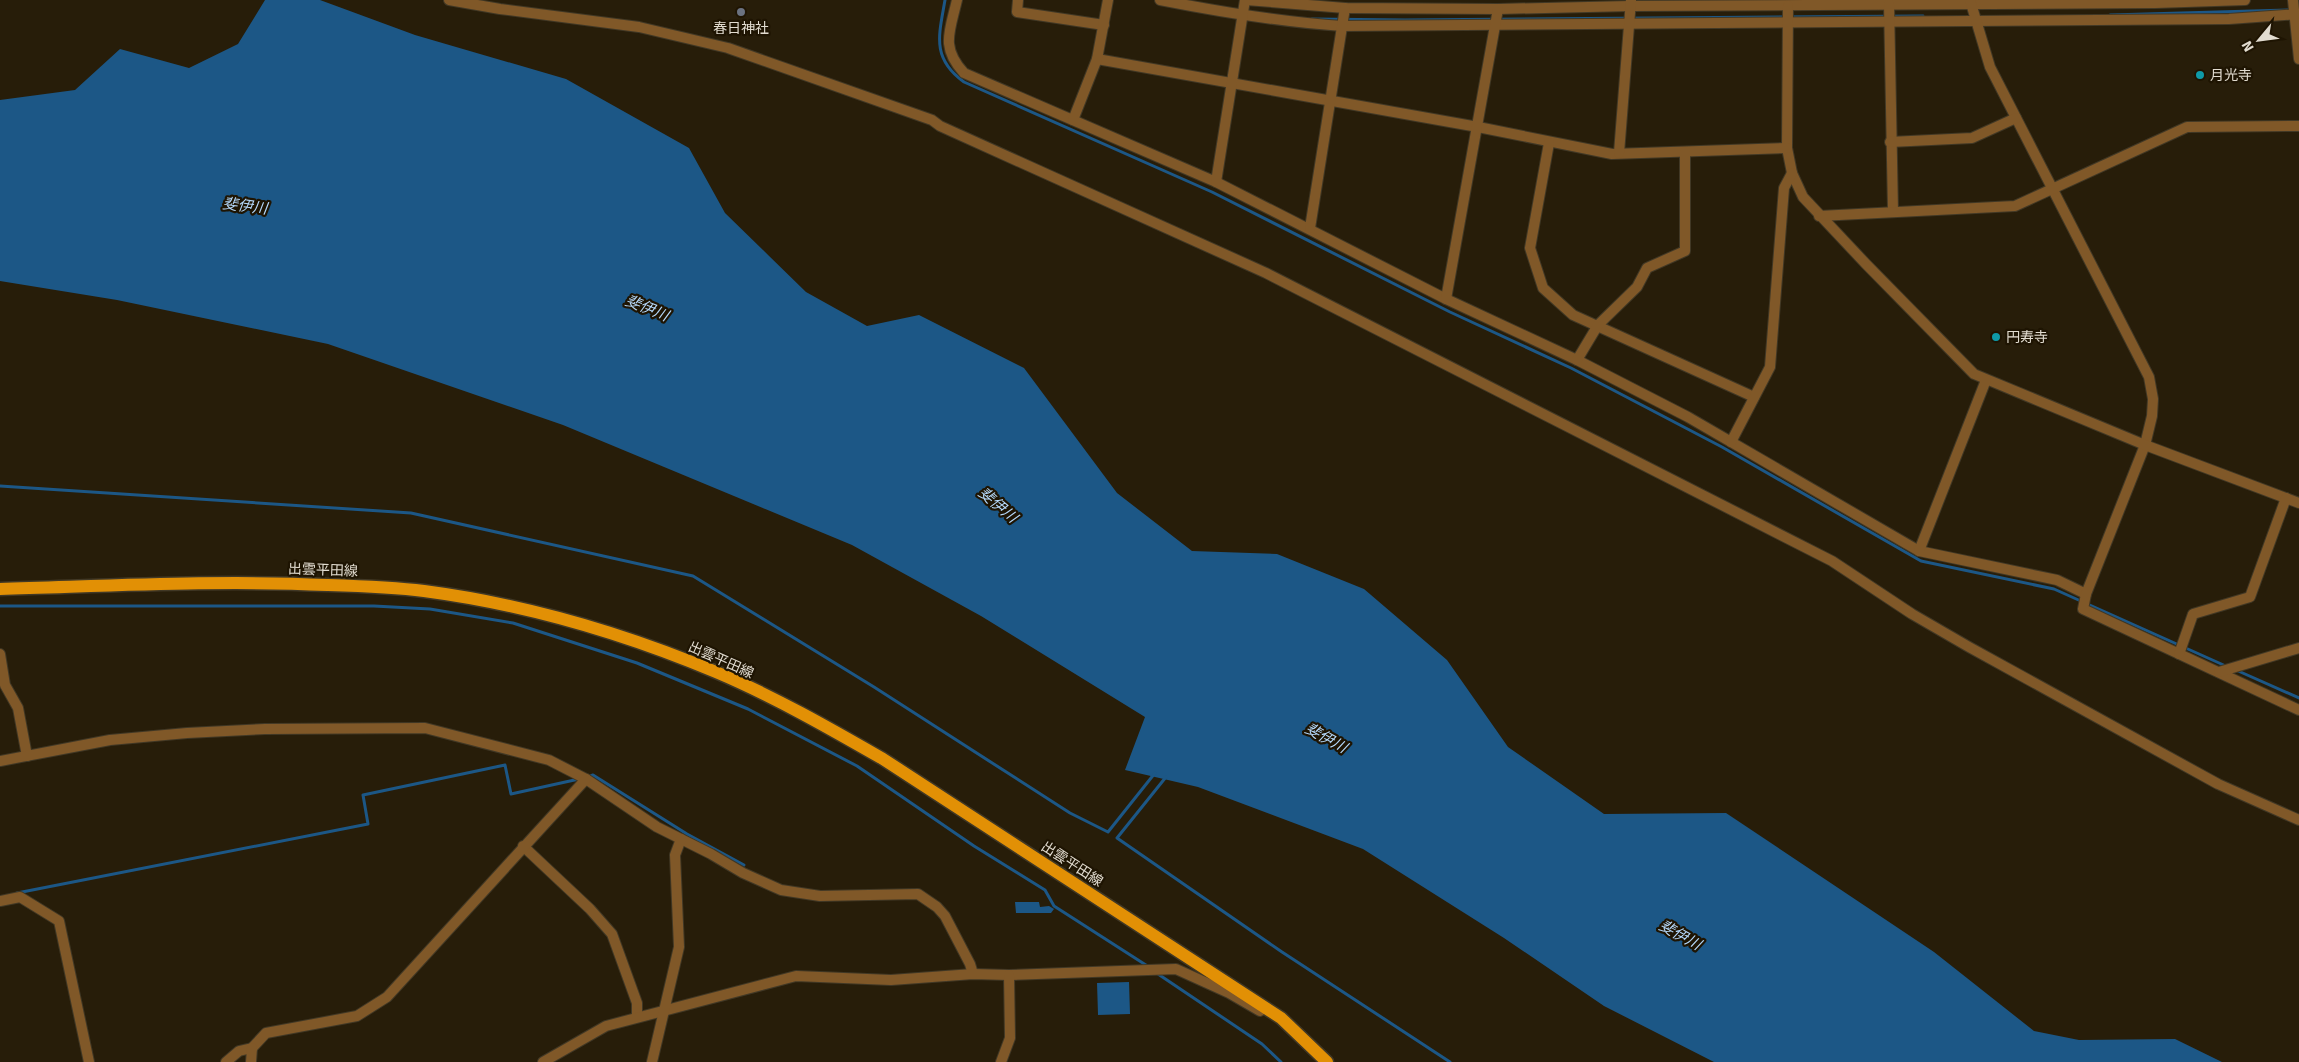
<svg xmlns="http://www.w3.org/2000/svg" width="2299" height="1062" viewBox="0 0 2299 1062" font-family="Signika,'Noto Sans JP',sans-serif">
<rect width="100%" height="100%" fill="#271d09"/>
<g fill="#1c5786">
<path d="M265,0H320L415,35L566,79L689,148L725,213L806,292L867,326L919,315L1024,368L1117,493L1192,551L1277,554L1364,589L1447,660L1508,747L1604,814L1726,813L1934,952L2034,1031L2079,1040L2175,1039L2222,1062H1714L1604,1006L1504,938L1363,849L1198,787L1125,770L1145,717L981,616L852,545L563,425L328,344L117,300L0,281V100L75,90L120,49L189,68L238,44Z"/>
<path d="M1015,902H1039L1040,907L1049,906L1054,909L1051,913H1016Z"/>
<path d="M1129,982L1130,1014L1098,1015L1097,983Z"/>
</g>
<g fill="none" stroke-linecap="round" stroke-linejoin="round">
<g stroke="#1c5786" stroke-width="3">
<path d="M945,0C939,35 931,58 964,82L1212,192L1450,312L1571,368L1722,447L1921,561L2054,589L2228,667"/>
<path d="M2110,15L2288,10"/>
<path d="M1312,19L1405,20L1923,16"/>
<path d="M0,486L411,513L693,576L874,687L1070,813L1108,832L1155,773"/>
<path d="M0,606H374L430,609L513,623L637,663L748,709L857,766L974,846L1045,890L1054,906L1149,967"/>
<path d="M2236,670L2299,698"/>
<path d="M588,777L593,775L687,834L744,865"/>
<path d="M1166,777L1117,838L1282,952L1450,1062"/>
<path d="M17,893L368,824L363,795L505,765L511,794L579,779"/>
<path d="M1158,974L1262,1044L1281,1062"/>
</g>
<g stroke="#413825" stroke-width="12">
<g id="minor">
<path d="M449,0L500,9L639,27L728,48L932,120L940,126L1266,273L1832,561L1912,614L1969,647L2218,784L2299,820"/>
<path d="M957,0C950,31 940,47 964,73L1216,182L1446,299L1577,360L1688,417L1919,551L2057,580L2086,594"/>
<path d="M1018,0L1017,12L1104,25"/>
<path d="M1160,0C1221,12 1280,22 1342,26L2229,19L2299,14"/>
<path d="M1246,0L1345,8L1498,9L1631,6L2155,3L2245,0"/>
<path d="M1970,0L1990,67L2149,377L2153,399L2152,416L2145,445L2086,594L2083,609L2299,710"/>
<path d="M2293,0L2299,59"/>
<path d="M1889,4L1893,212"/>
<path d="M1788,6L1787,148L1792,173L1803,197L1866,264L1974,374L2145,445L2299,503"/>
<path d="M1097,59L1478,127L1612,154L1787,148"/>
<path d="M1073,120L1097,59L1108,0"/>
<path d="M1890,142L1972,138L2016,118"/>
<path d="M1549,143L1530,248L1543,288L1573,315L1754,397"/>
<path d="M1619,153L1631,0"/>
<path d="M1216,182L1245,0"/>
<path d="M1819,216L2015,206L2187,127L2299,126"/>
<path d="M1310,228L1345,8"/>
<path d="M1446,299L1498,9"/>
<path d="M1577,360L1598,325L1637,287L1647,268L1685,251V152"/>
<path d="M1731,442L1770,367L1784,188L1792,173"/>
<path d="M1919,551L1986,380"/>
<path d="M0,654L5,685L18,708L27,756"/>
<path d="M2179,654L2193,614L2250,597L2286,498"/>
<path d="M2219,672L2299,648"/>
<path d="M0,761L110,740L187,733L265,729L425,728L549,760L586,779L657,827L711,854L743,873L781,890L820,896L918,894L937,907L945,916L970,964L973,974"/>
<path d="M523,846L590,909L612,934L637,1003V1016"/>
<path d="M0,901L20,897L59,921L89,1062"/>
<path d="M226,1062L239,1051L252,1048L266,1033L357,1016L387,997L586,779"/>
<path d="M251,1062L252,1048"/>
<path d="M543,1062L606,1026L796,976L891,980L973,974L1009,975L1176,969L1229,993L1260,1011"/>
<path d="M652,1062L679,947L675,855L681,839"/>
<path d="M1001,1062L1010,1038L1009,975"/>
</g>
</g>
<g stroke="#413825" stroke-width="15">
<path id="major" d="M0,589C109,586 218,580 327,585C359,586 392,587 424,591C523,604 623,633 716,672C773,696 829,728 883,759L1281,1018L1327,1062"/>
</g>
<use href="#minor" stroke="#805828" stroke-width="10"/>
<use href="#major" stroke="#e29005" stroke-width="12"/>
</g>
<circle fill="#6b7280" stroke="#1e1402" stroke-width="2" cx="741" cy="12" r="5"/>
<g fill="#0f9aa8" stroke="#1e1402" stroke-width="2">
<circle cx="2200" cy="75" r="5"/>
<circle cx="1996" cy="337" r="5"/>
</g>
<g text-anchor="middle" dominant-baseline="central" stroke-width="4.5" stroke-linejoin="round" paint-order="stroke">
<g font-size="14" fill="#e2dcd0" stroke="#1e1402" text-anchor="start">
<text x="741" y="28" text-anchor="middle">春日神社</text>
<text x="2210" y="75">月光寺</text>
<text x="2006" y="337">円寿寺</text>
</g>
<g font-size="14" fill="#e2dcd0" stroke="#1e1402">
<text transform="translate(323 570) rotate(2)">出雲平田線</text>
<text transform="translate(721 660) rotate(24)">出雲平田線</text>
<text transform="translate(1072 864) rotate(33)">出雲平田線</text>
</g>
<g font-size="15" font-style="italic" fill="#b5d9fb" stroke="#1e1402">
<text transform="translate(245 206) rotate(7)">斐伊川</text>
<text transform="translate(647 308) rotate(22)">斐伊川</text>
<text transform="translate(998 505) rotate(40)">斐伊川</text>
<text transform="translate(1326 738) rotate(29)">斐伊川</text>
<text transform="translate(1680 935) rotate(29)">斐伊川</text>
</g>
</g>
<g transform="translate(2259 40) rotate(241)" stroke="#1e1402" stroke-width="4" paint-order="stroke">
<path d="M0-4L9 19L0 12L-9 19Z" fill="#e2dcd0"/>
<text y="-8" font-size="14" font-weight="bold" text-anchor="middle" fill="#e2dcd0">N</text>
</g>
</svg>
